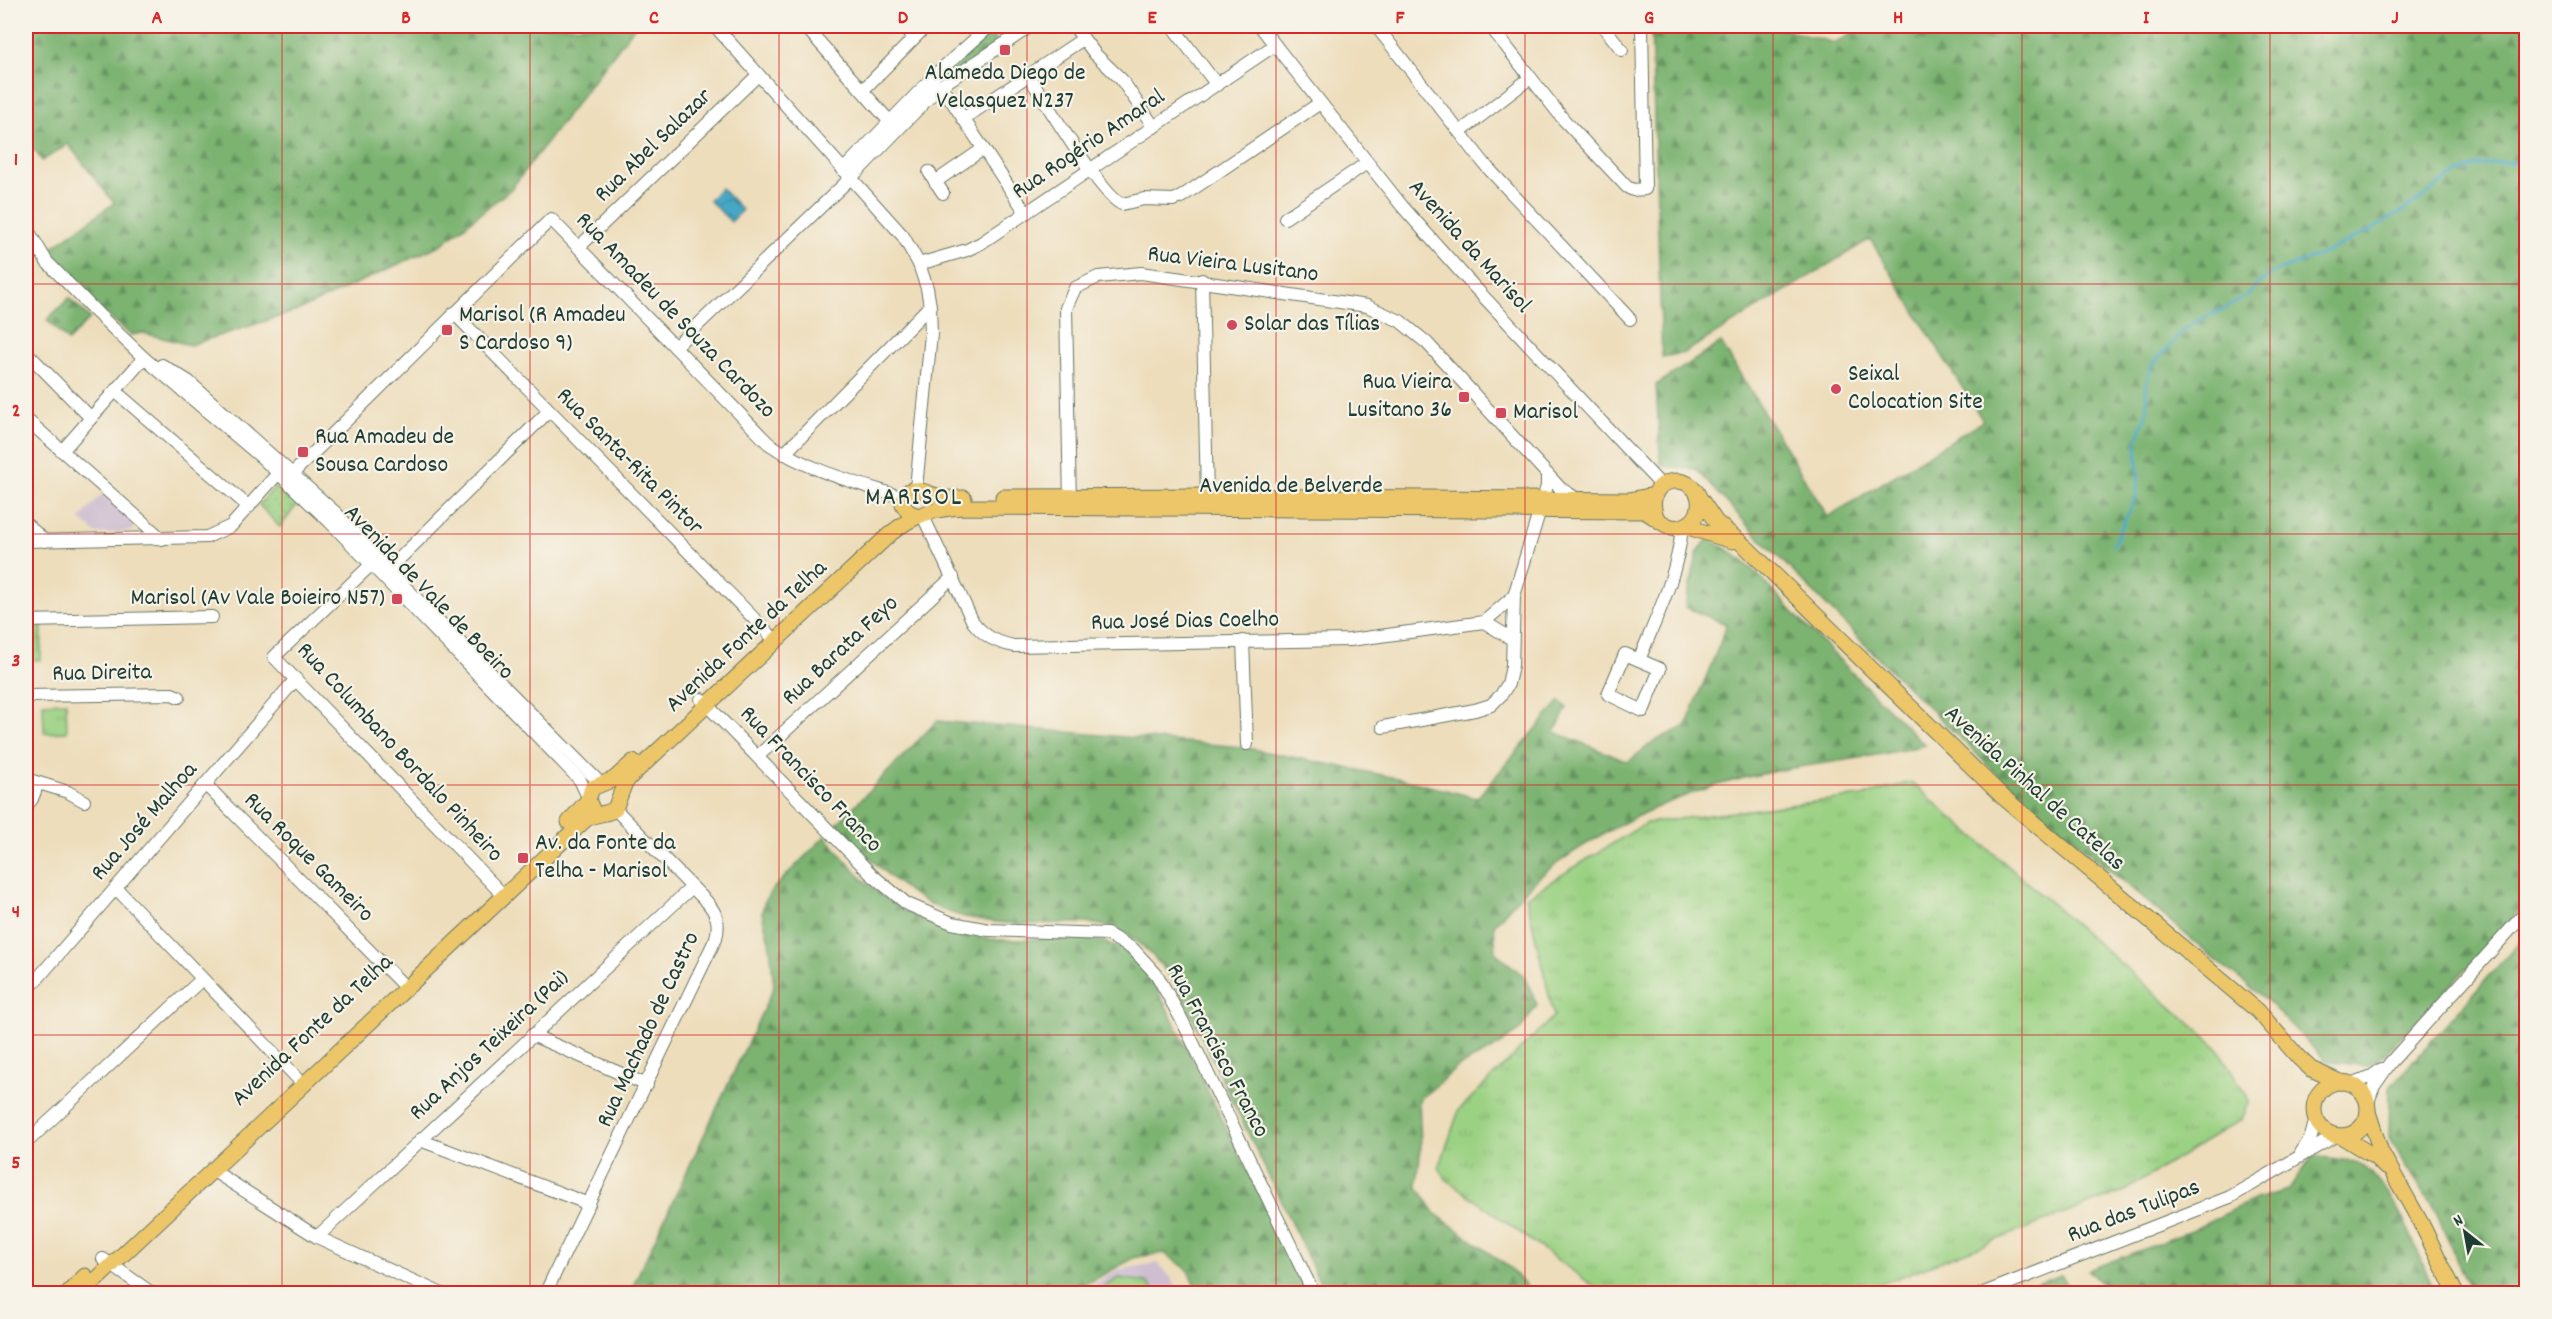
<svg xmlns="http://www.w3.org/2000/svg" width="2552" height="1319" viewBox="0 0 2552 1319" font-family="Dekko,sans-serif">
<defs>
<pattern id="grass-tufts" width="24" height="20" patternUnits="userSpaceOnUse" patternTransform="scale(1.5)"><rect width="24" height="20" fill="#9bd183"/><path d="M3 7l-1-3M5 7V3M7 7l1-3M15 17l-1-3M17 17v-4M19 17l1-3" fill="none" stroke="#85b472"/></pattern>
<pattern id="forest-firs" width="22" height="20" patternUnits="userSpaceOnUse" patternTransform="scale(1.5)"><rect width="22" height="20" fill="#7cb371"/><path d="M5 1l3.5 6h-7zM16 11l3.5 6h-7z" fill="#65935e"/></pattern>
<pattern id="garden-dots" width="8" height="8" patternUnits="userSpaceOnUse" patternTransform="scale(1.5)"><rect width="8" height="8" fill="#9bd183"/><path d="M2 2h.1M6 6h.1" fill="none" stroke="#85b472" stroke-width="1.8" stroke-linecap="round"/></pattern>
<pattern id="water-waves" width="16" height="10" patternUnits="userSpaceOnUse" patternTransform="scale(1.5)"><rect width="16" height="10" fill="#46a8c6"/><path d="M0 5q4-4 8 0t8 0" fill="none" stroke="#3a8aa2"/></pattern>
</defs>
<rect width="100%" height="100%" fill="#f7f3e8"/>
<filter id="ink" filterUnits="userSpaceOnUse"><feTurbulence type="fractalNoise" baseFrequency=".0167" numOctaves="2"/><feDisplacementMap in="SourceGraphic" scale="12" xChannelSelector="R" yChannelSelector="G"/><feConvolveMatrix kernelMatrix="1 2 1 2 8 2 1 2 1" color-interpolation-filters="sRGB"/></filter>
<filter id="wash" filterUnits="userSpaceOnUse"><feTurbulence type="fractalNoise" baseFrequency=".008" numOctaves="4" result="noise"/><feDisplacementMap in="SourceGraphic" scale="24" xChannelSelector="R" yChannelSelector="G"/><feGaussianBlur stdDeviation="1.35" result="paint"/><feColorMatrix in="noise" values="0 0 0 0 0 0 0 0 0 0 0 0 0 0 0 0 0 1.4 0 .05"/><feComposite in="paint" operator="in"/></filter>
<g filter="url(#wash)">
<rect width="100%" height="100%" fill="#edddbb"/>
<g fill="#cebed0">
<path d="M102,494L134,522L132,531L97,534L80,519Z"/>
<path d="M1158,1263L1172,1279L1180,1293L1078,1294L1117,1270Z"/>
</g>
<g fill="url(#grass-tufts)" stroke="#5d875c" stroke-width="1.5">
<path d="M66,702L67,732L44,733L43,703Z"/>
<path d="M1911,782L2216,1046L2250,1101L2242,1119L2124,1191L1858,1293H1603L1446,1179L1439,1168L1459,1110L1554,1016L1526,897L1646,823L1862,796Z"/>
<path d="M1119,1278L1147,1282L1156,1293H1093Z"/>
</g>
<g fill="url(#forest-firs)" stroke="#4e7852" stroke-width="1.5">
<path d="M26,26H635L512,188L442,244L297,311L190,345L143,333L131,335L97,307L46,252L114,203L68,144L42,161L26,138Z"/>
<path d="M1651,26H1769L1836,43L1864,26H2215L2218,30L2229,26H2526V900L2500,933L2383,1056L2366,1066L2326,1061L2266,1000L2217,961L1998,775L1893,673L1755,533L1696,469L1661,466L1656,385L1721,343L1828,517L1983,421L1870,239L1684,353L1662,357Z"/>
<path d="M989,34L995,38L996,42L993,46L855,168L947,68Z"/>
<path d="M69,298L90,318L68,341L47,320Z"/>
<path d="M1708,539C1748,556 1774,594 1804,624C1844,665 1884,705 1925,745C1877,757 1829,762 1781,770C1697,785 1621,817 1552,867C1530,883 1512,905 1494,925L1496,953L1525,977L1537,1005L1520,1030L1491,1050L1459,1066L1419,1100L1421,1145L1417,1186L1436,1214L1510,1268L1532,1293H1325L1177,986C1161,964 1144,942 1118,930C1089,918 1054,925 1023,924C995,923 963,919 938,908C897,890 867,855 837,824L937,721L1242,747L1397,778L1477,798L1560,701L1567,708L1555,732L1628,762L1653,742L1686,726L1724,633L1726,624L1685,607L1698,551Z"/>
<path d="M825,836C839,852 852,870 868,884C898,913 942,932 983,938C1034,947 1096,921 1138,961C1151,974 1158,993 1167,1008L1308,1293H1199L1187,1269L1164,1253L1136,1257L1069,1293L629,1294L774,987L770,946L762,913L764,903L771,891Z"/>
<path d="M2526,935V1293H2471L2436,1212L2389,1138L2390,1087Z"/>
<path d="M2312,1156C2324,1158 2353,1159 2362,1166C2398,1192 2418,1253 2435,1293H2110L2088,1270L2191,1231L2255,1199L2289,1190Z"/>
<path d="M2061,1275L2072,1293H2013Z"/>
</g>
<g fill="url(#garden-dots)" stroke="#5d875c" stroke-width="1.5">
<path d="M280,486L300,501L280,527L259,505L273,489Z"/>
<path d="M42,626L41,660H26V627Z"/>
</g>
<path fill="url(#water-waves)" stroke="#32727d" stroke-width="1.5" d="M721,188L742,210L731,222L709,200Z"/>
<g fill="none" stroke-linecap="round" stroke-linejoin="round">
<path stroke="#46a8c6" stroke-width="3" d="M2113,545L2136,498L2138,480L2137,441L2147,411L2146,384L2152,365L2184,330L2197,321L2234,304L2247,295L2261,281L2277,271L2318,256L2369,231L2420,200L2448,179L2477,165L2526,161"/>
</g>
</g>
<g filter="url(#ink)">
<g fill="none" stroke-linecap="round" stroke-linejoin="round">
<g stroke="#677563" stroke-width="14">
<g id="minor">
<path d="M715,26L903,236L919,264L927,288L930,306L931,334L916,488"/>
<path d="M805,26L890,122"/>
<path d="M905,26L913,37"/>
<path d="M1074,26L1095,54L1121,79L1154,127"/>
<path d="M1172,26L1217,85"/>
<path d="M1260,26L1402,206L1466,278L1661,485"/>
<path d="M1376,26L1487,167L1630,319"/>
<path d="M1490,26L1564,120L1627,187L1633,190L1645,189L1642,26"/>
<path d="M1603,26L1622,50"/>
<path d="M1028,75C1043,97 1103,199 1122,204L1144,199L1173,200L1181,197L1320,103"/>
<path d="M939,87L947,94L1026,213"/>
<path d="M863,90L926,26"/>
<path d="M963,119L1083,39"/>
<path d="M1460,132L1530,78"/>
<path d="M843,170L938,72L990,26"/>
<path d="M929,172L943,193"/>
<path d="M935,182L983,149"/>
<path d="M1285,218L1367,163"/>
<path d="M26,227L47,262L98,314L144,358L261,457L330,522L580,780L588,797"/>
<path d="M579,247L758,75"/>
<path d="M919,264L967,250L981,243L1275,45"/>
<path d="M1202,280L1207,496"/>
<path d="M454,313L776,641"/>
<path d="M675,347L859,170L939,87L1031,26"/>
<path d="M26,352L91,418"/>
<path d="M162,365L188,381L337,514L407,589L600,783"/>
<path d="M115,391L249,507"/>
<path d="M26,419L162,539"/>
<path d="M62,451L144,358"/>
<path d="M784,454L930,306"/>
<path d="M286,480L551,219L768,443C808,471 858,483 904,498"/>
<path d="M1070,504L1066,308L1075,288L1098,277L1141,273L1367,306L1400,321L1427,343L1560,488L1577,499"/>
<path d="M922,514L973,622C984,636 995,642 1014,646L1350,640L1484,622L1514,596"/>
<path d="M26,524L45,541"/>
<path d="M26,541L207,537L231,526L282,469"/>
<path d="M375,561L274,657L504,896"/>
<path d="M385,573L549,411"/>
<path d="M26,621L212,617"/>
<path d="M1484,622L1512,639"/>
<path d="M1243,641L1247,744"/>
<path d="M1625,654L1660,669L1643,711L1608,694Z"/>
<path d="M1639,660C1657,616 1678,574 1682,527"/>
<path d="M26,696L172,694L179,697"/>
<path d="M701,699L872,875L907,904L952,923L989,930L1107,934L1133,949L1157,975L1184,1024L1314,1294"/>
<path d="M1383,727L1475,710L1491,705L1501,695L1508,684L1512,666L1514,596L1547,486V474"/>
<path d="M758,756L953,577"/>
<path d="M26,779L68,792L84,801"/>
<path d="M205,784L406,988"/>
<path d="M26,806L32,799L38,783"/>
<path d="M116,888L303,1084"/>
<path d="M26,992L296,679"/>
<path d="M532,1035L647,1085"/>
<path d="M2351,1084L2372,1076L2382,1069"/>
<path d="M2368,1102L2374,1086L2390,1063L2526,912"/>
<path d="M420,1140L589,1204"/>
<path d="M26,1143L202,979"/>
<path d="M2301,1153L2311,1137L2316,1118"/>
<path d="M212,1170L317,1237L442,1294"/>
<path d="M317,1237L692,887"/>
<path d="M103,1259L153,1294"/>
<path d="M545,1294L716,938C720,923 717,914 707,902L615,809"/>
<path d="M1981,1294L2230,1197L2337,1135"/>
</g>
</g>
<g stroke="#677563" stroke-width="17">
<g id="major">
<path d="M1003,497L1207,496L1629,500L1654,495"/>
<path d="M1699,497L1716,522L1746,547L2003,797L2258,1011L2299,1058L2311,1069L2340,1082"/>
<path d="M916,515L908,512L903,504C905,479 927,494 940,497C948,499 956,498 964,498"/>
<path d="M1685,526L1732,541"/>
<path d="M592,809L588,800L592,788L614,779L633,762"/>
<path d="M569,822L588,800"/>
<circle cx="2341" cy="1109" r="27"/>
<path d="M2368,1112L2381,1152L2422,1225L2456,1294"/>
<path d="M2341,1136L2375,1157L2385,1167"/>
<path d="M67,1294L85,1276"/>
<path d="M81,1294L584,821C594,812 605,816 615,809L624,785L630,777L890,534C913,515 934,508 964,507L1644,511C1657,517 1669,534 1686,525C1693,522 1698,515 1699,507C1704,471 1640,471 1656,517"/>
</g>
</g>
<use href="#minor" stroke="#fff" stroke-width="12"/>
<use href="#major" stroke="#ecc669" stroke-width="15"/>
</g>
</g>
<path fill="none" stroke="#d62828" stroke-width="1.5" stroke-opacity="0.55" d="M282,26V1294M530,26V1294M779,26V1294M1027,26V1294M1276,26V1294M1525,26V1294M1773,26V1294M2022,26V1294M2270,26V1294M26,284H2526M26,534H2526M26,785H2526M26,1035H2526"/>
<g fill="#d1495b" stroke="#f7f3e8" stroke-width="2">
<rect x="999" y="44" width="12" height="12" rx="3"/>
<circle cx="1232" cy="325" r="6"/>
<rect x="441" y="324" width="12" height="12" rx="3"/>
<circle cx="1836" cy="389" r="6"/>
<rect x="1458" y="391" width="12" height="12" rx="3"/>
<rect x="1495" y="407" width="12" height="12" rx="3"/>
<rect x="297" y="446" width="12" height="12" rx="3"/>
<rect x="391" y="593" width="12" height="12" rx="3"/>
<rect x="517" y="852" width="12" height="12" rx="3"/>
</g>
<g text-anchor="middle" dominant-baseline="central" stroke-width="4.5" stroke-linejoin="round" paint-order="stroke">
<g font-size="24" fill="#1f3d34" stroke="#f7f3e8" text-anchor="start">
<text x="1005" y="74" text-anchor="middle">Alameda Diego de<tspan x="1005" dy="28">Velasquez N237</tspan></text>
<text x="459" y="316">Marisol (R Amadeu<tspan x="459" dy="28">S Cardoso 9)</tspan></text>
<text x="1244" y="325">Solar das Tílias</text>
<text x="1848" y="375">Seixal<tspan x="1848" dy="28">Colocation Site</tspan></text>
<text x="1452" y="383" text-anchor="end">Rua Vieira<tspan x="1452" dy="28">Lusitano 36</tspan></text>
<text x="1513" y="413">Marisol</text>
<text x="315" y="438">Rua Amadeu de<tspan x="315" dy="28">Sousa Cardoso</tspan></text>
<text x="385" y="599" text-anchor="end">Marisol (Av Vale Boieiro N57)</text>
<text x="535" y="844">Av. da Fonte da<tspan x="535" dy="28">Telha - Marisol</tspan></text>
</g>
<g font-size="24" fill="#1f3d34" stroke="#f7f3e8">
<text transform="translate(1089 145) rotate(-34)">Rua Rogério Amaral</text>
<text transform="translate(654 146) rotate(-44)">Rua Abel Salazar</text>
<text transform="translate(1469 247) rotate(48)">Avenida da Marisol</text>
<text transform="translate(1233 265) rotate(7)">Rua Vieira Lusitano</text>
<text transform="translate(675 316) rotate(46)">Rua Amadeu de Souza Cardozo</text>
<text transform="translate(629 462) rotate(45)">Rua Santa-Rita Pintor</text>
<text x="1291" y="487">Avenida de Belverde</text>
<text transform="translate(428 593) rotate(46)">Avenida de Vale de Boeiro</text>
<text transform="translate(1185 622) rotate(-1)">Rua José Dias Coelho</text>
<text transform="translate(747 637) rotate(-43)">Avenida Fonte da Telha</text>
<text transform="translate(841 651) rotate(-43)">Rua Barata Feyo</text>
<text transform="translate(102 674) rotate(-1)">Rua Direita</text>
<text transform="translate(399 753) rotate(47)">Rua Columbano Bordalo Pinheiro</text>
<text transform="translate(810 780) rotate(46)">Rua Francisco Franco</text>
<text transform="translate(2034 789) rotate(42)">Avenida Pinhal de Catelas</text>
<text transform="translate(145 822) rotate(-49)">Rua José Malhoa</text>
<text transform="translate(308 858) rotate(45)">Rua Roque Gameiro</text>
<text transform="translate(649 1030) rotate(-65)">Rua Machado de Castro</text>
<text transform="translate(313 1031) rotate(-43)">Avenida Fonte da Telha</text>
<text transform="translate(490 1046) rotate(-43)">Rua Anjos Teixeira (Pai)</text>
<text transform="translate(1217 1051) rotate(62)">Rua Francisco Franco</text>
<text transform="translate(2134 1212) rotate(-21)">Rua das Tulipas</text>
</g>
<g font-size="26" letter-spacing="1.5" fill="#1f3d34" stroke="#f7f3e8">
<text x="914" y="498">MARISOL</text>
</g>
</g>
<rect width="2552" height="1319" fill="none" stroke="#f7f3e8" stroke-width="66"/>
<g transform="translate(2465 1232) rotate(329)" stroke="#f7f3e8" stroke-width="4.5" paint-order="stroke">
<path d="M0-4.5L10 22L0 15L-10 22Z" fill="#1f3d34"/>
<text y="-9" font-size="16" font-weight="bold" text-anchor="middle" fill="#1f3d34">N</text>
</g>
<rect x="33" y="33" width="2486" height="1253" fill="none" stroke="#d62828" stroke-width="2"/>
<g font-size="20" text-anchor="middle" font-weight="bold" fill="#d62828">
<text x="157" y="23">A</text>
<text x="406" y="23">B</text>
<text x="654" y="23">C</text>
<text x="903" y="23">D</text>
<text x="1152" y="23">E</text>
<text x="1400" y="23">F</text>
<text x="1649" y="23">G</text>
<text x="1898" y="23">H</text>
<text x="2146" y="23">I</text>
<text x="2395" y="23">J</text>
<text x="16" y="165">1</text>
<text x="16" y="416">2</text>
<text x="16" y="666">3</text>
<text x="16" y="917">4</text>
<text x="16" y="1168">5</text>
</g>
</svg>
